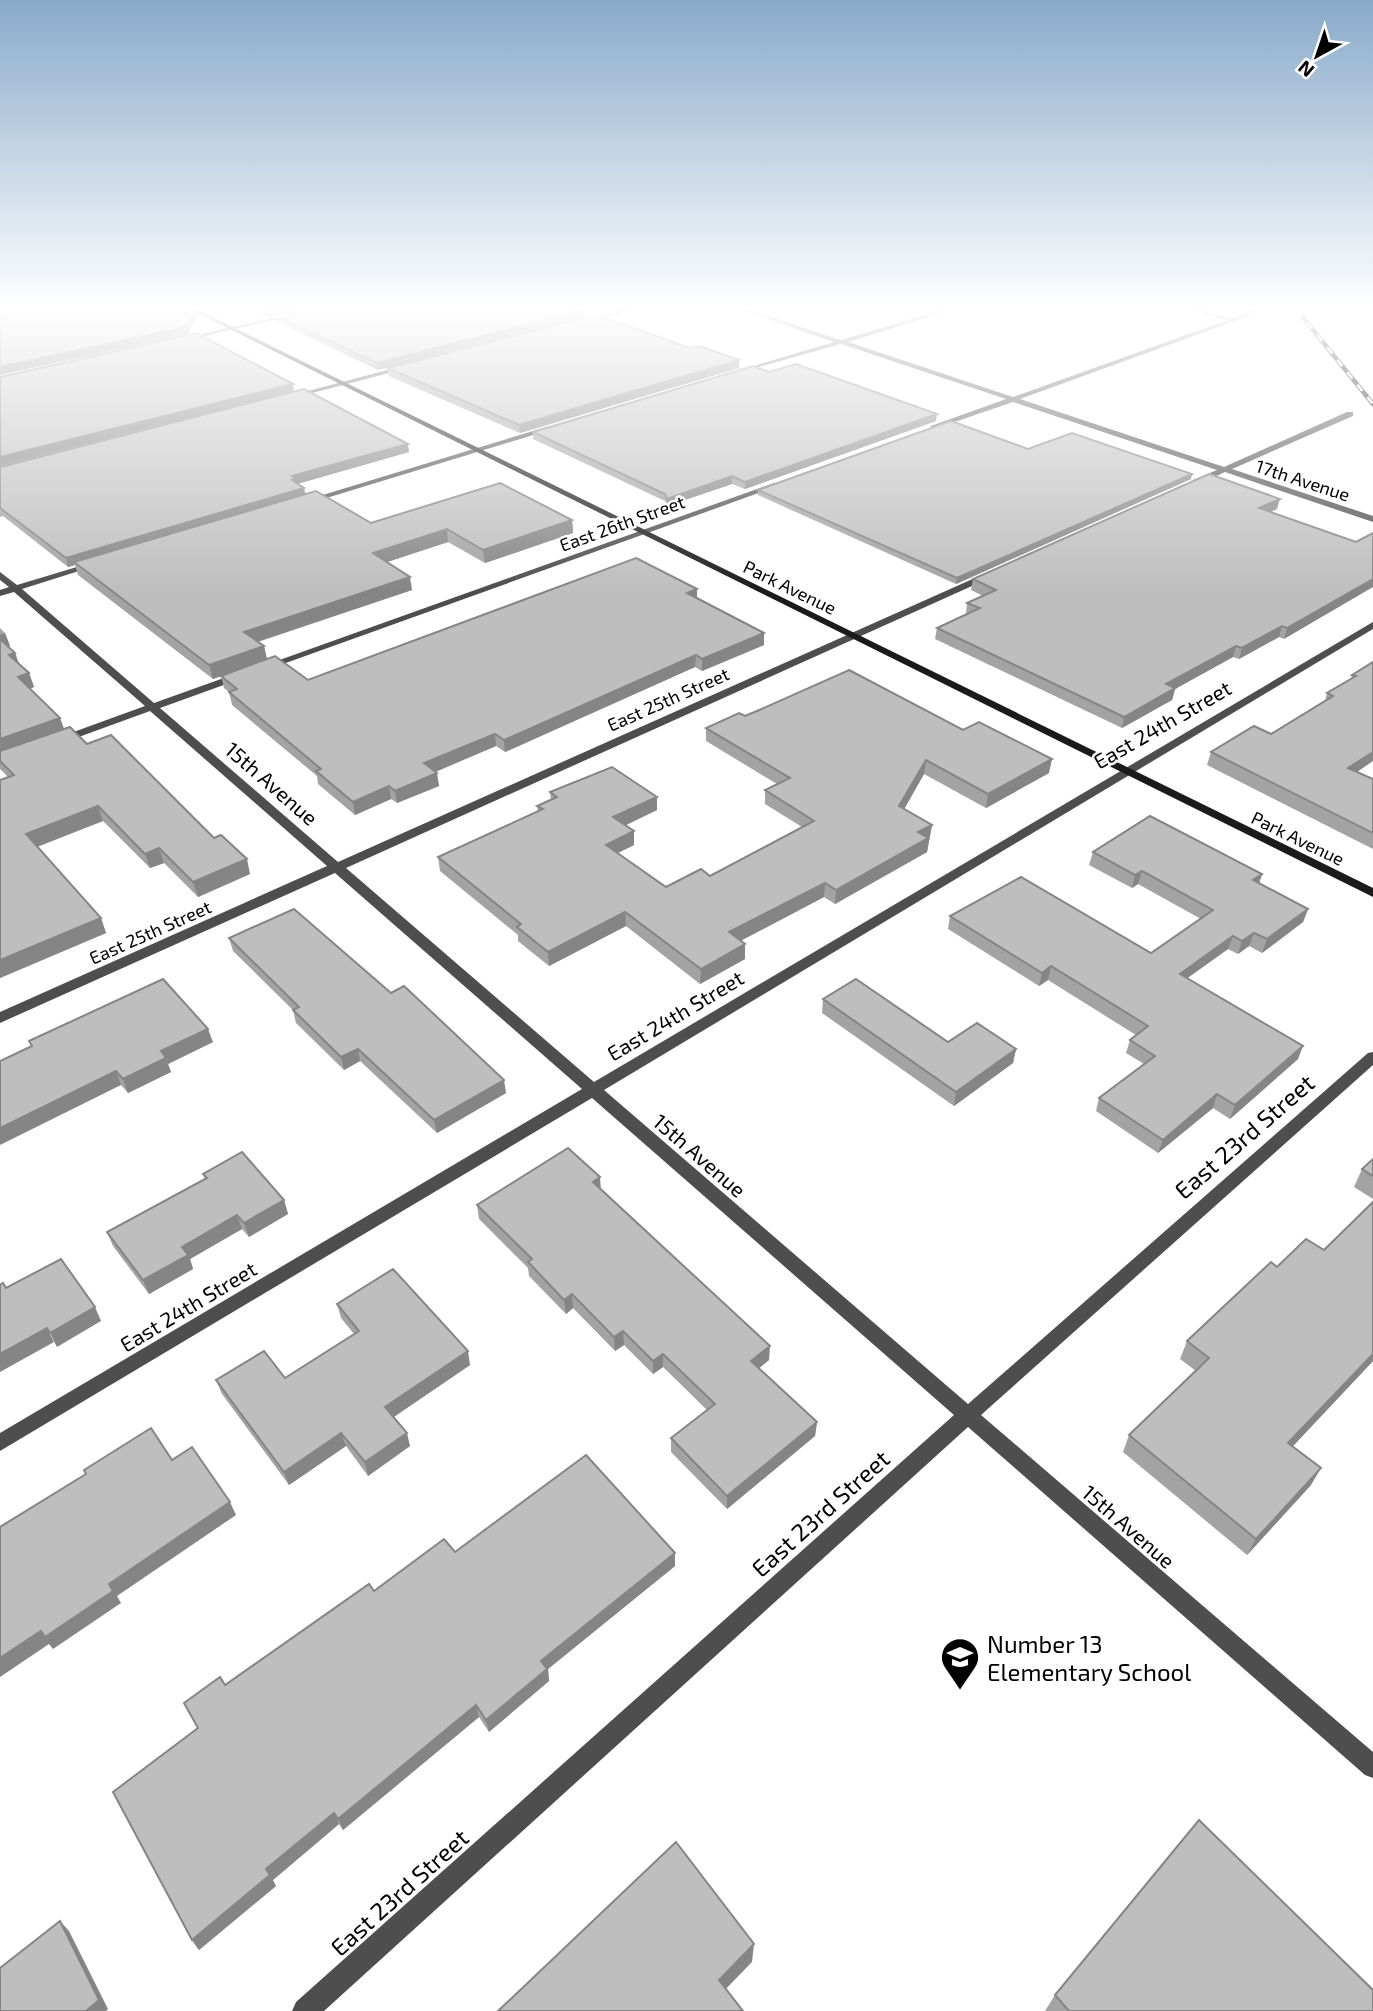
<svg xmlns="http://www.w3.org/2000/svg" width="1373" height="2011" viewBox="0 0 1373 2011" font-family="'Exo 2',sans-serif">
<rect width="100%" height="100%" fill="#fff"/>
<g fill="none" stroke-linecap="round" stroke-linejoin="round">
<path fill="#4e4e4e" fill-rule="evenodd" d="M1191,310H1200L1236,320L1233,322Z"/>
<g fill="#4e4e4e" fill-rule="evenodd">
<path d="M308,310H318L182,341L179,339Z"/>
<path d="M623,310H633L585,323L582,321Z"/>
<path d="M742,310H750L841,340L942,310H951L848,342L1013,397L1239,316L1249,310H1256L1243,318L1020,399L1224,467L1347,412H1353V416L1232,469L1373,516V522L1225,472L1199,484H1193V480L1217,470L1013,402L931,430V426L1006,399L841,344L737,373V371L834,342Z"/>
<path d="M406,365L408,368L293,398L289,396Z"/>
<path d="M546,427L553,429L310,503L303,501Z"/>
<path d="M774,483L781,485L269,669L260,667Z"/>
<path d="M90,563L98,565L22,589L154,703L235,674H243V678L160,708L338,862L986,573H992V577L346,868L594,1082L1373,622V629L604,1090L968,1404L1368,1053L1373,1052V1065L981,1415L1373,1752V1778L1365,1775L968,1427L324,2011H292L296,2002L954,1415L592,1098L0,1451V1433L582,1089L335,873L0,1023V1012L327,866L150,711L65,742H57V738L145,706L14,592L0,596V590L9,587L0,580V572L17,585Z"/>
</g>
<path fill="#1b1b1b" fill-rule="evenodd" d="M191,310H198L1373,888V897Z"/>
<g stroke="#000" stroke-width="4.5">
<path id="rail" d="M1297,310L1373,404"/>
</g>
<use href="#rail" stroke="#fff" stroke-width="2.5" stroke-dasharray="8" stroke-linecap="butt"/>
</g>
<g fill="#a3a3a3">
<path d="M251,310H297L265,317Z"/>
<path d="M584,310L585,317L378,370L277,322L275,315Z"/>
<path d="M388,368H739L520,433L389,376Z"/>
<path d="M769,372L936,421L745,489L732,484L667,506L665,501L533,439V432Z"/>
<path d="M1028,449L1191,479L956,584L758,495V490Z"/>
<path d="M409,452L297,484L306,494L371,523L572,520L573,533L485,563L448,542L387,562L412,590L258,642L264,646L267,659L308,680L697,589V597L764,645L702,671L695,667L505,752L496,746L436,771L439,786L397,803L391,799L355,815L318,784L317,776L232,705L229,692L224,688L221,676L213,679L78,575L75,565L68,567L3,516L0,517V467Z"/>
<path d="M1277,509L1270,512L1356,542L1284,639L1279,637L1239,659L1233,657L1175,689L1172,700L1122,728L935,639L937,628L967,614H966L967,603L983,596L971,590L973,579Z"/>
<path d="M0,628L5,633L10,646L8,647L15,653L19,664L29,673L34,687L30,689L60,718L64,729L87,744L250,874L198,897L164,863L150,868L103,821L37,846L101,918L106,933L0,978V780L8,777L0,769Z"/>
<path d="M1373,662L1357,772L1373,779V849L1207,765L1211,752L1271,734L1325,701L1327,693L1351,679L1352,675Z"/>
<path d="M745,716L963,730L1049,773L986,808L924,774L904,809L932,825L927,852L835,904L824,897L740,941L745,944V959L700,984L626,926L549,966L518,941V935L440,871L438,857L538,812L537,806L551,800L550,792L657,797V810L625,825L634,845L617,853L666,887L710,876L802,827L765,804V790L777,784L706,741V728Z"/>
<path d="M1093,852L1262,874L1259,883L1308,909L1303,922L1262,953L1249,946L1238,954L1228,949L1187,978L1298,1059L1230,1119L1213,1108L1158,1153L1096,1111L1099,1098L1144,1064L1126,1053L1130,1040L1136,1035L1048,980L1039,986L948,929L950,916L1151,953L1201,919L1138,884L1132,888L1089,865Z"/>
<path d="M229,938L506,1093L437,1133L360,1061L344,1070L296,1023L293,1010L233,951Z"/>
<path d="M823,999L948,1042L1016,1049L1013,1063L954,1106L822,1013Z"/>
<path d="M29,1041L213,1042L168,1064L171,1072L128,1093L121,1085L32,1047Z"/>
<path d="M1373,1159V1199L1354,1187L1362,1169Z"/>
<path d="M203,1174L284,1200L288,1214L249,1237L242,1229L190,1259L193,1269L149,1294L113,1246L107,1232L205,1179Z"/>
<path d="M601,1189L769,1360L759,1368L817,1422L815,1436L727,1509L671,1452V1438L707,1410L663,1367L653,1374L624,1345L615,1351L573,1308L566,1314L529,1276L528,1268L479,1219L477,1205Z"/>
<path d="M337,1304L470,1365L394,1417L410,1446L368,1476L346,1446L289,1485L222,1394L216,1380L285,1378L354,1334L341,1318Z"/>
<path d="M1187,1341L1373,1361L1292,1447L1311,1485L1247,1555L1123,1452L1129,1435L1196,1371L1180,1359Z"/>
<path d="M455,1552L675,1566L548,1669L549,1681L489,1732L479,1717L343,1830L339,1824L273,1880L276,1886L199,1950L192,1940L198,1728L225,1685L374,1591Z"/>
<path d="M1055,1995L1373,2011H1045Z"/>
</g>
<g fill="#858585">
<path d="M196,310L197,316L188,334L0,375V367Z"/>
<path d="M264,310H297L265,317Z"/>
<path d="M584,310L585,317L378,370L377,363Z"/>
<path d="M739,360V368L520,433L519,425Z"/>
<path d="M293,384L294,391L0,466V457Z"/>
<path d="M937,414L936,421L745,489V482Z"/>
<path d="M408,444L409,452L297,484L293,489L292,476Z"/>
<path d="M1192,474L1191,479L956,584L957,578Z"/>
<path d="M732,476V484L667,506V499Z"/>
<path d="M304,488L306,496L74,562L75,565L68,567L66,558Z"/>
<path d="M1280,499L1277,509L1256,519L1259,508Z"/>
<path d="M572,520L573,533L485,563L483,550Z"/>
<path d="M447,529L448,542L375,566L373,553Z"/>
<path d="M410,577L412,590L247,645L244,632Z"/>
<path d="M1373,579V587L1284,639L1287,628Z"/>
<path d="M697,589V601L687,593Z"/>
<path d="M1282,626L1279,637L1239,659L1242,648Z"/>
<path d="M5,633L10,646L1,649L0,646V635Z"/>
<path d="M764,633V645L702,671V659Z"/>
<path d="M264,646L267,660L213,679L209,665Z"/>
<path d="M1236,646L1233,657L1175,689L1172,700L1122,728L1124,717L1166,684Z"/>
<path d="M15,653L20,667L9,655Z"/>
<path d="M696,655L695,667L505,752L504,740Z"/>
<path d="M29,673L34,687L23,691L18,677Z"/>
<path d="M60,718L65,732L0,755V739Z"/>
<path d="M495,734L496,746L426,776L424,763Z"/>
<path d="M1373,752V761L1344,781L1348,768Z"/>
<path d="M1052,759L1049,773L986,808L988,794Z"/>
<path d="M926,760L924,774L898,820L899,806Z"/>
<path d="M437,773L439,786L397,803L395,791Z"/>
<path d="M389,786L391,799L355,815L353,802Z"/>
<path d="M657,797V810L614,831L613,817Z"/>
<path d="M98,806L103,821L32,849L26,834Z"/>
<path d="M932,825L927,852L835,904L836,890L918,832Z"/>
<path d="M634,831V845L606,859V845Z"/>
<path d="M159,848L164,863L150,868L145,854Z"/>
<path d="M247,859L250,874L198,897L193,882Z"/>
<path d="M1142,871L1138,884L1132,888L1135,875Z"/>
<path d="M1262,874L1258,887L1253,880Z"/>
<path d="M825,883L824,897L729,947V932Z"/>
<path d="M1308,909L1303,922L1262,953L1267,939Z"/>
<path d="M625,912L626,926L549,966L548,952Z"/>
<path d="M101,918L106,933L0,978V960Z"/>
<path d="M1254,933L1249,946L1238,954L1242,941Z"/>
<path d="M1233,936L1228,949L1175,987L1180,974Z"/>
<path d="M745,944V959L700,984L701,969Z"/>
<path d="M1051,966L1048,980L1039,986L1042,973Z"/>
<path d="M208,1029L213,1042L168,1064L171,1072L128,1093L123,1079L161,1051Z"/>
<path d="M1303,1046L1298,1059L1230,1119L1235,1105Z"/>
<path d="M358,1049L360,1061L344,1070L341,1057Z"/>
<path d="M1016,1049L1013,1063L954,1106L956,1092Z"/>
<path d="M116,1071L121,1085L0,1145V1128Z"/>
<path d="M504,1080L506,1093L437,1133L434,1120Z"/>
<path d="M1217,1094L1213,1108L1158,1153L1163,1140Z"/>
<path d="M600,1177L601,1191L593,1182Z"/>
<path d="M284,1200L288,1214L249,1237L244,1223Z"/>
<path d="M237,1215L242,1229L190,1259L193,1269L149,1294L143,1280L182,1247Z"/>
<path d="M572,1294L573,1308L566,1314L564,1300Z"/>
<path d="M95,1307L101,1321L57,1347L50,1333Z"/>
<path d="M47,1328L54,1342L0,1372V1354Z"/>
<path d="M623,1331L624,1345L615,1351L614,1337Z"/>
<path d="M770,1346L769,1360L751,1375V1361Z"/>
<path d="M468,1351L470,1365L389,1420L385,1407Z"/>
<path d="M663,1354V1367L653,1374V1361Z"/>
<path d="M1373,1354V1361L1279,1461L1288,1443Z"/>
<path d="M817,1422L815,1436L727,1509V1496Z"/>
<path d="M341,1433L346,1446L289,1485L284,1472Z"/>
<path d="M407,1433L410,1446L368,1476L365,1462Z"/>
<path d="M1321,1468L1311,1485L1247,1555L1256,1539Z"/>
<path d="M230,1502L236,1515L117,1596L121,1603L53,1649L49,1644L0,1677V1658Z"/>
<path d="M675,1553V1566L548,1669L549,1681L489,1732L486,1720L541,1661Z"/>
<path d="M476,1705L479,1717L343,1830L338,1819Z"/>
<path d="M334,1813L339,1824L273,1880L266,1869Z"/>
<path d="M270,1875L276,1886L199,1950L192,1940Z"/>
<path d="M60,1921L69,1931L108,2009L106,2011H86Z"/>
<path d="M754,1944L752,1962L718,1997L719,1980Z"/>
</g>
<g fill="#bebebe" stroke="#858585" stroke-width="2">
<path d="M0,310H195L186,327L0,367Z"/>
<path d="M299,310H584L377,363L275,315Z"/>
<path d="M597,315L690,348L699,346L739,360L519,425L388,368Z"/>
<path d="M196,333L293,384L0,457V377Z"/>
<path d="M796,364L937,414L745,482L732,476L667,499L665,494L533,432L753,366L769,372Z"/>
<path d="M304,389L408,444L292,476L296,479L292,480L304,488L66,558L0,508V467Z"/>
<path d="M951,421L1028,449L1072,433L1192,474L957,578L758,490Z"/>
<path d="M1209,474L1280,499L1259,508L1356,542L1373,533V579L1287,628L1282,626L1242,648L1236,646L1166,684L1175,688L1124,717L937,628L980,608L967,603L996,590L973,579Z"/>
<path d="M500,483L572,520L483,550L447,529L373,553L410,577L244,632L264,646L209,665L74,562L316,491L371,523Z"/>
<path d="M636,558L697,589L687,593L764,633L702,659L696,655L504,740L495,734L424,763L437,773L395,791L389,786L353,802L316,771L321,769L229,692L237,689L221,676L275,656L308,680Z"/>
<path d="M0,639L15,653L9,655L29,673L18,677L60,718L0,739Z"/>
<path d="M1373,662V752L1348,768L1373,779V833L1211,752L1254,726L1271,734L1333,696L1327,693L1356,676L1352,675Z"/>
<path d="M849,670L963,730L979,722L1052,759L988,794L926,760L899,806L932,825L918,832L928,838L836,890L825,883L729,932L745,944L701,969L625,912L548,952L517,927L521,924L438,857L543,809L537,806L557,797L550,792L612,767L657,797L613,817L634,831L606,845L666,887L701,869L710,876L814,821L765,790L790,778L706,728L739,713L745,716L757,711Z"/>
<path d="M70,727L87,744L111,735L214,838L221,835L247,859L193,882L159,848L145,854L98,806L26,834L101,918L0,960V780L14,775L0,761V751Z"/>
<path d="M1150,816L1262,874L1253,880L1308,909L1267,939L1254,933L1242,941L1233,936L1180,974L1303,1046L1235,1105L1217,1094L1163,1140L1099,1098L1155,1056L1130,1040L1148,1026L1051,966L1042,973L950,916L1021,877L1151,953L1213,910L1142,871L1135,875L1093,852Z"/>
<path d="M294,909L391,993L404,986L504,1080L434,1120L358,1049L341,1057L293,1010L299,1007L229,938Z"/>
<path d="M163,979L208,1029L161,1051L166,1058L123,1079L116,1071L0,1128V1061L32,1046L29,1041Z"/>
<path d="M856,979L948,1042L977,1023L1016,1049L956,1092L823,999Z"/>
<path d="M568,1148L600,1177L593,1182L770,1346L751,1361L817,1422L727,1496L671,1438L715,1404L663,1354L653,1361L623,1331L614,1337L572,1294L564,1300L528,1262L532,1259L477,1205Z"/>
<path d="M242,1152L284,1200L244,1223L237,1215L182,1247L188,1255L143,1280L107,1232L207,1178L203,1174Z"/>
<path d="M1373,1159V1176L1362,1169Z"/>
<path d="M1373,1202V1354L1288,1443L1321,1468L1256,1539L1129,1435L1209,1358L1187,1341L1271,1262L1277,1267L1306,1239L1324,1250Z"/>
<path d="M61,1259L95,1307L50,1333L47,1328L0,1354V1285L3,1283L6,1288Z"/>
<path d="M393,1269L468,1351L385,1407L407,1433L365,1462L341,1433L284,1472L216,1380L264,1351L285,1378L359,1331L337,1304Z"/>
<path d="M151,1428L172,1460L192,1447L230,1502L109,1584L113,1591L45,1637L41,1631L0,1658V1527L86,1474L84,1470Z"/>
<path d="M586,1455L675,1553L541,1661L547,1669L486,1720L476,1705L338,1819L334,1813L266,1869L270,1875L192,1940L113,1792L198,1728L184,1703L220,1677L225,1685L369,1584L374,1591L444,1539L455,1552Z"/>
<path d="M1199,1820L1373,1990V2011H1069L1055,1995Z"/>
<path d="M676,1842L754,1944L719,1980L743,2011H498Z"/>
<path d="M60,1921L99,2000L86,2011H0V1968Z"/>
</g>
<linearGradient id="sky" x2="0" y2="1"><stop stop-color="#89aaca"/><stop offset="0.52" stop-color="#fff"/><stop offset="1" stop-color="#fff" stop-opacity="0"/></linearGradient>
<rect width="1373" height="591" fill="url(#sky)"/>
<defs>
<g id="school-pin" transform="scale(2.0125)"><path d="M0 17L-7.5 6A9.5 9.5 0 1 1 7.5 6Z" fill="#000" stroke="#fff"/><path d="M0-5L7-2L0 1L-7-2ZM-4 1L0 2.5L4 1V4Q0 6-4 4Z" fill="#fff"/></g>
</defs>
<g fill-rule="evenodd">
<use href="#school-pin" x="960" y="1657"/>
</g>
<g text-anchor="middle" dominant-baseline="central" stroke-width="5" stroke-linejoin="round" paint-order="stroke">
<g font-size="18" fill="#000" stroke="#fff">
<text transform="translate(1303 480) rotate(18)">17th Avenue</text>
<text transform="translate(622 523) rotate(-20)">East 26th Street</text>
<text transform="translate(790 587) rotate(26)">Park Avenue</text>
<text transform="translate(668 699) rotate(-24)">East 25th Street</text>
<text transform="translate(1298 838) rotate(26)">Park Avenue</text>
<text transform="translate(150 932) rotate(-24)">East 25th Street</text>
</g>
<g font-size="21" fill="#000" stroke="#fff">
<text transform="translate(1162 724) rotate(-30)">East 24th Street</text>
<text transform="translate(272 783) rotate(41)">15th Avenue</text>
<text transform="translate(675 1015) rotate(-31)">East 24th Street</text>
<text transform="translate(700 1155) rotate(41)">15th Avenue</text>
<text transform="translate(188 1306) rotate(-31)">East 24th Street</text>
<text transform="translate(1129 1526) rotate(41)">15th Avenue</text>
</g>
<g font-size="24" fill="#000" stroke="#fff">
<text transform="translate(1244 1136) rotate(-41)">East 23rd Street</text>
<text transform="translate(820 1513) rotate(-42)">East 23rd Street</text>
<text transform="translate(399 1892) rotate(-42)">East 23rd Street</text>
</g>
<g font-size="24" fill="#000" stroke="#fff" text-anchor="start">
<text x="987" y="1643">Number 13<tspan x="987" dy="28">Elementary School</tspan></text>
</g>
</g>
<g transform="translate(1317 56) rotate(220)" stroke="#ffffff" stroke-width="5" paint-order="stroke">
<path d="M0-5L12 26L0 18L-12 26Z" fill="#000000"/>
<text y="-10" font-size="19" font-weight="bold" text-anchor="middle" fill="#000000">N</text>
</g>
</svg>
